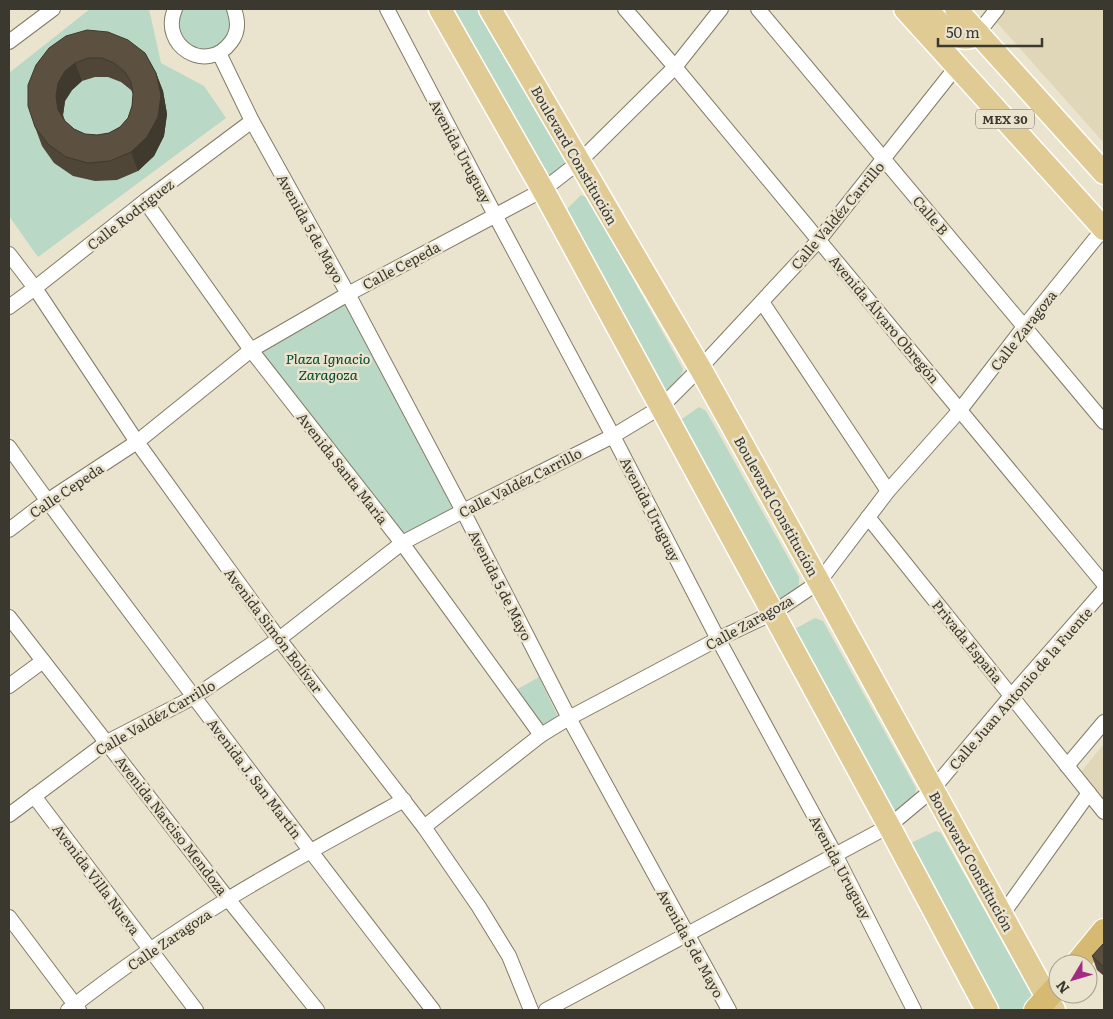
<svg xmlns="http://www.w3.org/2000/svg" width="1113" height="1019" viewBox="0 0 1113 1019" font-family="Literata,serif">
<rect width="100%" height="100%" fill="#eae3cd"/>
<g fill="#e0d7b9">
<path d="M985,9H1104V143Z"/>
<path d="M1104,744V801L1081,772Z"/>
</g>
<g fill="#b9d8c5">
<path d="M90,9H149L161,63L204,86L226,118L38,257L9,216V73Z"/>
<path d="M183,9H227L229,11L232,29L216,50L198,51L183,41L178,25L179,16Z"/>
<path d="M452,9H482L565,158L564,165L551,175H542Z"/>
<path d="M581,195L588,198L683,369L680,378L663,393L564,212Z"/>
<path d="M347,295L461,510L402,543L252,350Z"/>
<path d="M699,407L706,411L799,577V587L778,600L679,421Z"/>
<path d="M815,618L823,621L916,788L915,798L894,812L793,630Z"/>
<path d="M539,677L560,721L545,729L516,690Z"/>
<path d="M936,831L941,833L1033,997L1032,1003L1021,1010H994L907,850L913,842Z"/>
</g>
<g fill="none" stroke-linecap="round" stroke-linejoin="round">
<g stroke="#827c67" stroke-width="16">
<g id="minor">
<path d="M175,9C159,46 207,75 231,42C239,32 238,20 234,9"/>
<path d="M387,9L495,215L613,436L718,639L835,854L914,1010"/>
<path d="M625,9L675,67L1104,584"/>
<path d="M758,9L1104,422"/>
<path d="M978,33L997,9"/>
<path d="M9,42L53,9"/>
<path d="M219,53L252,121L348,294L463,511L569,718L729,1010"/>
<path d="M145,201L251,350L402,543L541,735"/>
<path d="M9,254L35,288L137,442L279,639L424,827L479,907L509,956L531,1010"/>
<path d="M762,302L888,491"/>
<path d="M9,307L35,288L145,201L252,121"/>
<path d="M9,447C56,514 106,580 155,645C247,768 339,889 433,1010"/>
<path d="M868,517L1104,812"/>
<path d="M9,530L47,501L137,442L251,350L348,294L543,190L579,162L675,67L721,9"/>
<path d="M9,617L228,899L317,1010"/>
<path d="M9,686L43,661"/>
<path d="M1067,766L1104,722"/>
<path d="M34,796L196,1010"/>
<path d="M9,815L107,742L194,697L279,639L402,543L463,511L613,436L661,407L700,368L819,240L957,66"/>
<path d="M424,827L541,735L569,718L718,639L773,613L819,582L888,491L960,410L1024,327L1104,228"/>
<path d="M1002,915L1089,793"/>
<path d="M9,917L79,1010"/>
<path d="M68,1010C119,970 173,933 228,899C285,864 345,832 404,800"/>
<path d="M546,1010L889,826L932,790L1011,696L1104,590"/>
</g>
</g>
<g stroke="#fff" stroke-width="25">
<g id="primary">
<path d="M440,9L543,190L889,826L987,1010"/>
<path d="M490,9L700,368L819,582L1054,1010"/>
<path d="M905,9L1104,229"/>
<path d="M927,9C939,23 957,48 978,33"/>
<path d="M956,9L1104,173"/>
</g>
</g>
<g stroke="#fff" stroke-width="26">
<g id="trunk">
<path d="M1077,964L1104,931"/>
<path d="M1036,1010L1058,986"/>
</g>
</g>
<use href="#minor" stroke="#fff" stroke-width="14"/>
<use href="#primary" stroke="#e0cb95" stroke-width="22"/>
<use href="#trunk" stroke="#d6ba72" stroke-width="24"/>
</g>
<g fill="#4f4637" fill-rule="evenodd">
<path d="M49,48L145,53L156,73L163,91L167,114L164,136L154,156L138,171L117,180L95,181L73,176L54,163L42,146L35,127ZM95,77H108L121,82L131,90L133,94L132,106L128,118L120,127L109,133L97,135L85,134L74,129L65,121L63,115L65,101L72,90L82,81Z"/>
<path d="M1104,943V976L1097,970L1092,956Z"/>
</g>
<g fill="#40392d">
<path d="M75,63L82,81L72,90L65,101L63,115L65,128L58,110L56,96L58,83L65,71Z"/>
<path d="M156,73L163,91L167,114L164,136L154,156L138,171L131,152Z"/>
</g>
<g fill="#5c5140" stroke="#40392d" fill-rule="evenodd">
<path d="M87,30L108,32L128,40L145,53L156,73L161,95L158,117L147,137L131,152L110,161L88,163L66,157L48,144L35,127L28,106V85L36,65L49,48L66,36ZM88,58H102L114,63L125,72L131,82L133,94L132,106L128,118L120,127L109,133L97,135L85,134L74,129L65,121L58,110L56,96L58,83L65,71L75,63Z"/>
<path d="M1104,943V967L1092,956Z"/>
</g>
<g text-anchor="middle" dominant-baseline="central" stroke-width="5" stroke-linejoin="round" paint-order="stroke">
<rect fill="#eae3cd" stroke="#706b5f" stroke-width="1" x="976" y="109.5" width="58" height="19" rx="4"/>
<g font-size="12" font-weight="bold" fill="#3b3830">
<text x="1005" y="119">MEX 30</text>
</g>
<g font-size="14" fill="#3b3830" stroke="#eae3cd">
<text transform="translate(461 151) rotate(62)">Avenida Uruguay</text>
<text transform="translate(575 155) rotate(60)">Boulevard Constitución</text>
<text transform="translate(130 214) rotate(-38)">Calle Rodríguez</text>
<text transform="translate(837 215) rotate(-50)">Calle Valdéz Carrillo</text>
<text transform="translate(931 215) rotate(50)">Calle B</text>
<text transform="translate(311 228) rotate(61)">Avenida 5 de Mayo</text>
<text transform="translate(401 265) rotate(-28)">Calle Cepeda</text>
<text transform="translate(885 319) rotate(50)">Avenida Álvaro Obregón</text>
<text transform="translate(1023 330) rotate(-52)">Calle Zaragoza</text>
<text transform="translate(343 468) rotate(52)">Avenida Santa María</text>
<text transform="translate(520 482) rotate(-27)">Calle Valdéz Carrillo</text>
<text transform="translate(66 490) rotate(-34)">Calle Cepeda</text>
<text transform="translate(777 506) rotate(61)">Boulevard Constitución</text>
<text transform="translate(651 509) rotate(63)">Avenida Uruguay</text>
<text transform="translate(501 585) rotate(63)">Avenida 5 de Mayo</text>
<text transform="translate(749 622) rotate(-29)">Calle Zaragoza</text>
<text transform="translate(274 630) rotate(53)">Avenida Simón Bolívar</text>
<text transform="translate(968 641) rotate(51)">Privada España</text>
<text transform="translate(1020 688) rotate(-49)">Calle Juan Antonio de la Fuente</text>
<text transform="translate(155 717) rotate(-30)">Calle Valdéz Carrillo</text>
<text transform="translate(255 778) rotate(53)">Avenida J. San Martín</text>
<text transform="translate(172 825) rotate(52)">Avenida Narciso Mendoza</text>
<text transform="translate(972 861) rotate(61)">Boulevard Constitución</text>
<text transform="translate(841 867) rotate(62)">Avenida Uruguay</text>
<text transform="translate(97 879) rotate(53)">Avenida Villa Nueva</text>
<text transform="translate(169 939) rotate(-34)">Calle Zaragoza</text>
<text transform="translate(691 943) rotate(61)">Avenida 5 de Mayo</text>
</g>
<g font-size="14" font-style="italic" fill="#03482b" stroke="#eae3cd">
<text x="328" y="358">Plaza Ignacio<tspan x="328" dy="16">Zaragoza</tspan></text>
</g>
</g>
<rect width="1113" height="1019" fill="none" stroke="#3b3830" stroke-width="20"/>
<g transform="translate(1073 979) rotate(232)"><circle r="24" fill="#eae3cd" stroke="#a49f8e"/>
<path d="M0-4L9 19L0 12L-9 19Z" fill="#a32b83"/>
<text y="-8" font-size="14" font-weight="bold" text-anchor="middle" fill="#3b3830">N</text>
</g>
<path d="M938 38v8h104v-8" fill="none" stroke="#3b3830" stroke-width="2.5"/>
<text x="946" y="38" font-size="15" fill="#3b3830" stroke="#eae3cd" stroke-width="4" paint-order="stroke">50 m</text>
</svg>
